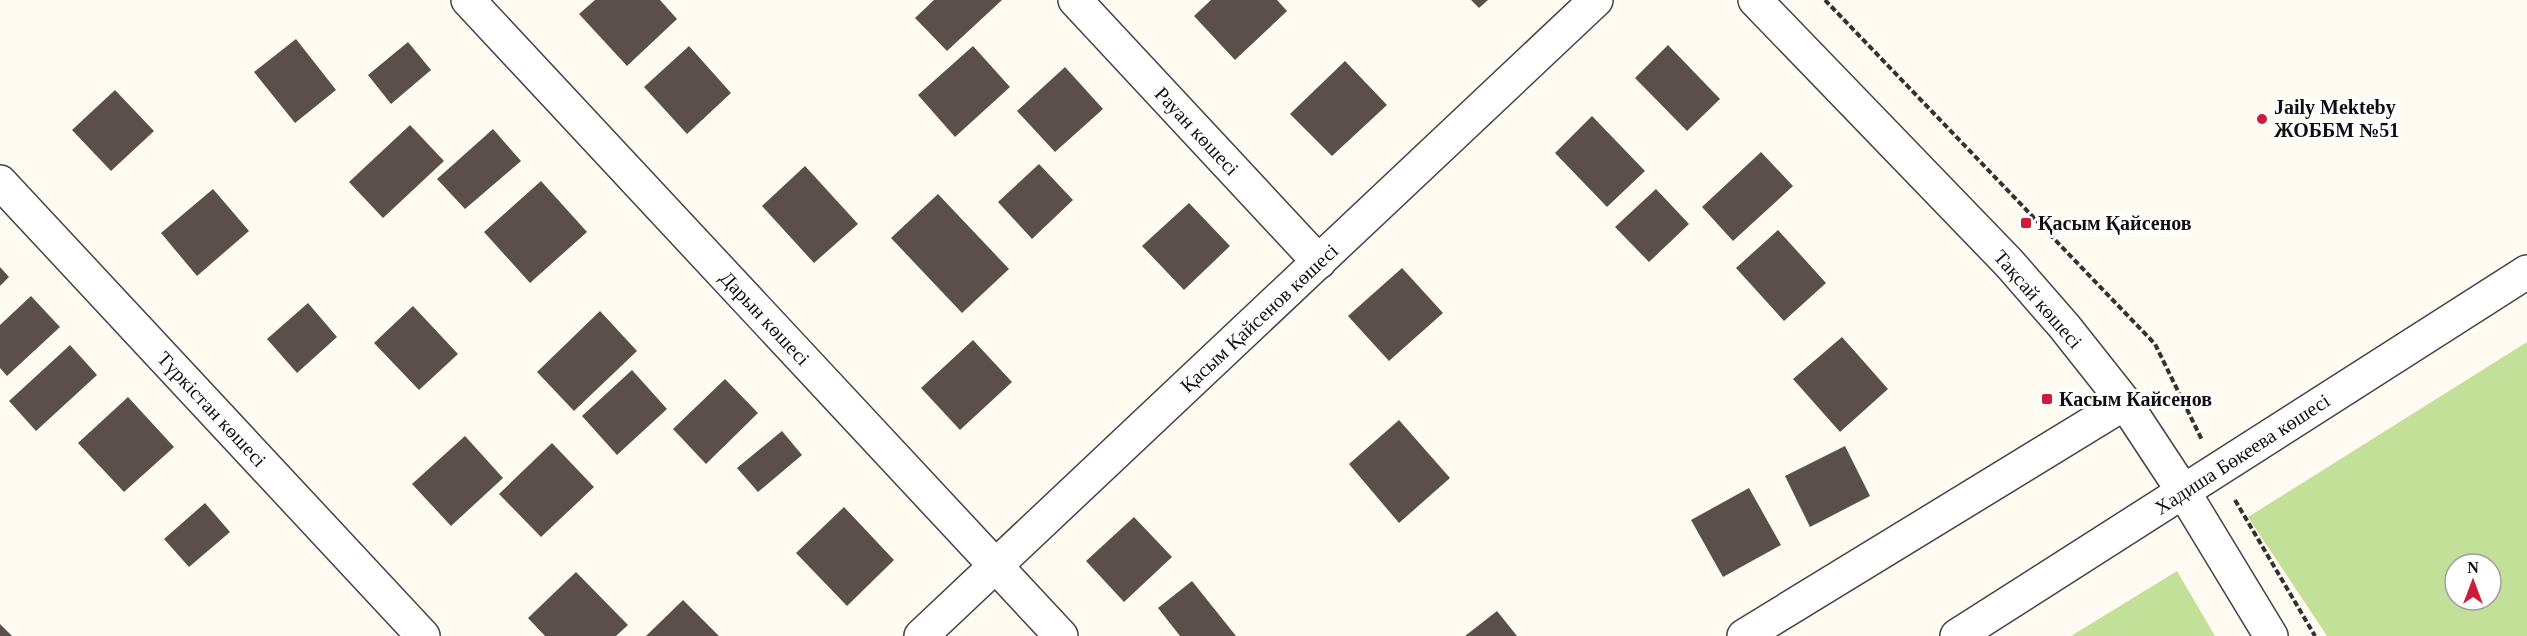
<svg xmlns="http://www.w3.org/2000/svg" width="2527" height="636" viewBox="0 0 2527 636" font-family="Georgia,serif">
<rect width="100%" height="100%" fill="#fffbf3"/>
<g fill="#c2e097" fill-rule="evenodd">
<path d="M2527,342V636H2327L2248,517ZM2455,564H2491V600H2455Z"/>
<path d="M2177,571L2215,636H2071Z"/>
</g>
<g fill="#5a4f4b">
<path d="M595,0H660L677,19L627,66L579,14Z"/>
<path d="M934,0H1002L947,51L915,18Z"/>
<path d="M1211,0H1277L1287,11L1235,60L1194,16Z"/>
<path d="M1471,0H1488L1479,8Z"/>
<path d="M296,39L336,90L295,123L254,72Z"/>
<path d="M408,42L431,70L391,104L368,75Z"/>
<path d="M1668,45L1720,99L1687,131L1635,78Z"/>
<path d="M689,46L731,93L687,134L644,87Z"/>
<path d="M973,46L1010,87L955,137L918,95Z"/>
<path d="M1345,61L1387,105L1332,156L1290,114Z"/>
<path d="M1065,67L1103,109L1055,152L1017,111Z"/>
<path d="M115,90L154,131L111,171L72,130Z"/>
<path d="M1592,116L1645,171L1607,207L1555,153Z"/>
<path d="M410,125L444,161L383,218L349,182Z"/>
<path d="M493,129L521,161L465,209L437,179Z"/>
<path d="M1761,152L1793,186L1733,241L1702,207Z"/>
<path d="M1039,164L1073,200L1032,239L998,202Z"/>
<path d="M805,166L858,224L814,263L762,206Z"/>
<path d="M541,181L587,232L530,283L484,232Z"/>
<path d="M213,189L249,231L197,276L161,233Z"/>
<path d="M1656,189L1689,224L1649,262L1615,227Z"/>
<path d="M938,194L1009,269L962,313L891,238Z"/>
<path d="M1189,203L1230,246L1184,290L1142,246Z"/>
<path d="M1778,230L1826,283L1784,321L1736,268Z"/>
<path d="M0,267L9,277L0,286Z"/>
<path d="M1402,268L1443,313L1389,361L1348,316Z"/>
<path d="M31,296L60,327L7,376L0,368V325Z"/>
<path d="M308,303L337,337L297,373L267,339Z"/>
<path d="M413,306L458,354L419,390L374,343Z"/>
<path d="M600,311L637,351L574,411L537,372Z"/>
<path d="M1842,337L1888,389L1840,432L1793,379Z"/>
<path d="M973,340L1012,382L960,430L921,388Z"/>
<path d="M70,345L97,375L36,431L9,401Z"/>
<path d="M632,370L667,409L617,455L582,416Z"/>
<path d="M725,379L758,413L706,464L673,429Z"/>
<path d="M128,397L174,447L124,492L78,443Z"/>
<path d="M1399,420L1450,478L1399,523L1349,464Z"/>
<path d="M782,431L802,455L758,492L737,468Z"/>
<path d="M465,436L503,478L451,526L412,484Z"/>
<path d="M552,443L594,487L541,537L499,494Z"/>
<path d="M1845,446L1870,496L1810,527L1785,476Z"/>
<path d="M1749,488L1781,545L1723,577L1691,520Z"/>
<path d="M205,503L230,532L189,567L164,539Z"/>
<path d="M844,507L894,560L847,606L796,553Z"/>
<path d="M1134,517L1172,557L1124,602L1086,561Z"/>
<path d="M576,572L628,625L616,636H545L528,618Z"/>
<path d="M1192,581L1236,636H1180L1158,608Z"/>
<path d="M683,600L719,636H646Z"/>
<path d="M1497,611L1517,636H1465Z"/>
<path d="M0,624L12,636H0Z"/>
</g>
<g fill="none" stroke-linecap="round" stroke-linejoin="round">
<g stroke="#434343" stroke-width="36">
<g id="minor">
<path d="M468,0L1061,636"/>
<path d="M1075,0L1319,262"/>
<path d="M1755,0L2009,263L2064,326L2125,403L2183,491L2271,636"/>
<path d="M0,182L423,636"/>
<path d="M921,636L1596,0"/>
<path d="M1744,636L2125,403"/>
<path d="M1957,636L2527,272"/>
</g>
</g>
<g stroke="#323232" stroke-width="4" stroke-dasharray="6 3" stroke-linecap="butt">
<path d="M1825,0L2155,344L2202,440"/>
<path d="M2235,500L2315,636"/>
</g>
<use href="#minor" stroke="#fff" stroke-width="33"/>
</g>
<g fill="#cd1b3e" stroke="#fff" stroke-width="2">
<circle cx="2262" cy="119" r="6"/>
<rect x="2020" y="217" width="12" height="12" rx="3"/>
<rect x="2041" y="393" width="12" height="12" rx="3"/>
</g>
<g text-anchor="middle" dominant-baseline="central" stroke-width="6" stroke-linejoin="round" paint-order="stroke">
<g font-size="20" font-weight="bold" fill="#101010" stroke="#fff" text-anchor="start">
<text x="2274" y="107">Jaily Mekteby<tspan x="2274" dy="23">ЖОББМ №51</tspan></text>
<text x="2038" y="223">Қасым Қайсенов</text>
<text x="2059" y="399">Касым Кайсенов</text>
</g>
<g font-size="20" fill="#101010" stroke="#fff">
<text transform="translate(1197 131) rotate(47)">Рауан көшесі</text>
<text transform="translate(2038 299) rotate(49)">Тақсай көшесі</text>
<text transform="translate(765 318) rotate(47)">Дарын көшесі</text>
<text transform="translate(1259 318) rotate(-43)">Қасым Қайсенов көшесі</text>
<text transform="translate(212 409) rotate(47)">Түркістан көшесі</text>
<text transform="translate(2242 454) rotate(-33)">Хадиша Бөкеева көшесі</text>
</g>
</g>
<g transform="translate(2473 582)"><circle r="28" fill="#ffffff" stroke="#9f9f9f" stroke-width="1.5"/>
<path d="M0-4.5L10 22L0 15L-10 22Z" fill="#cd1b3e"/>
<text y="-9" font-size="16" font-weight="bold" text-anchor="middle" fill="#101010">N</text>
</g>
</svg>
